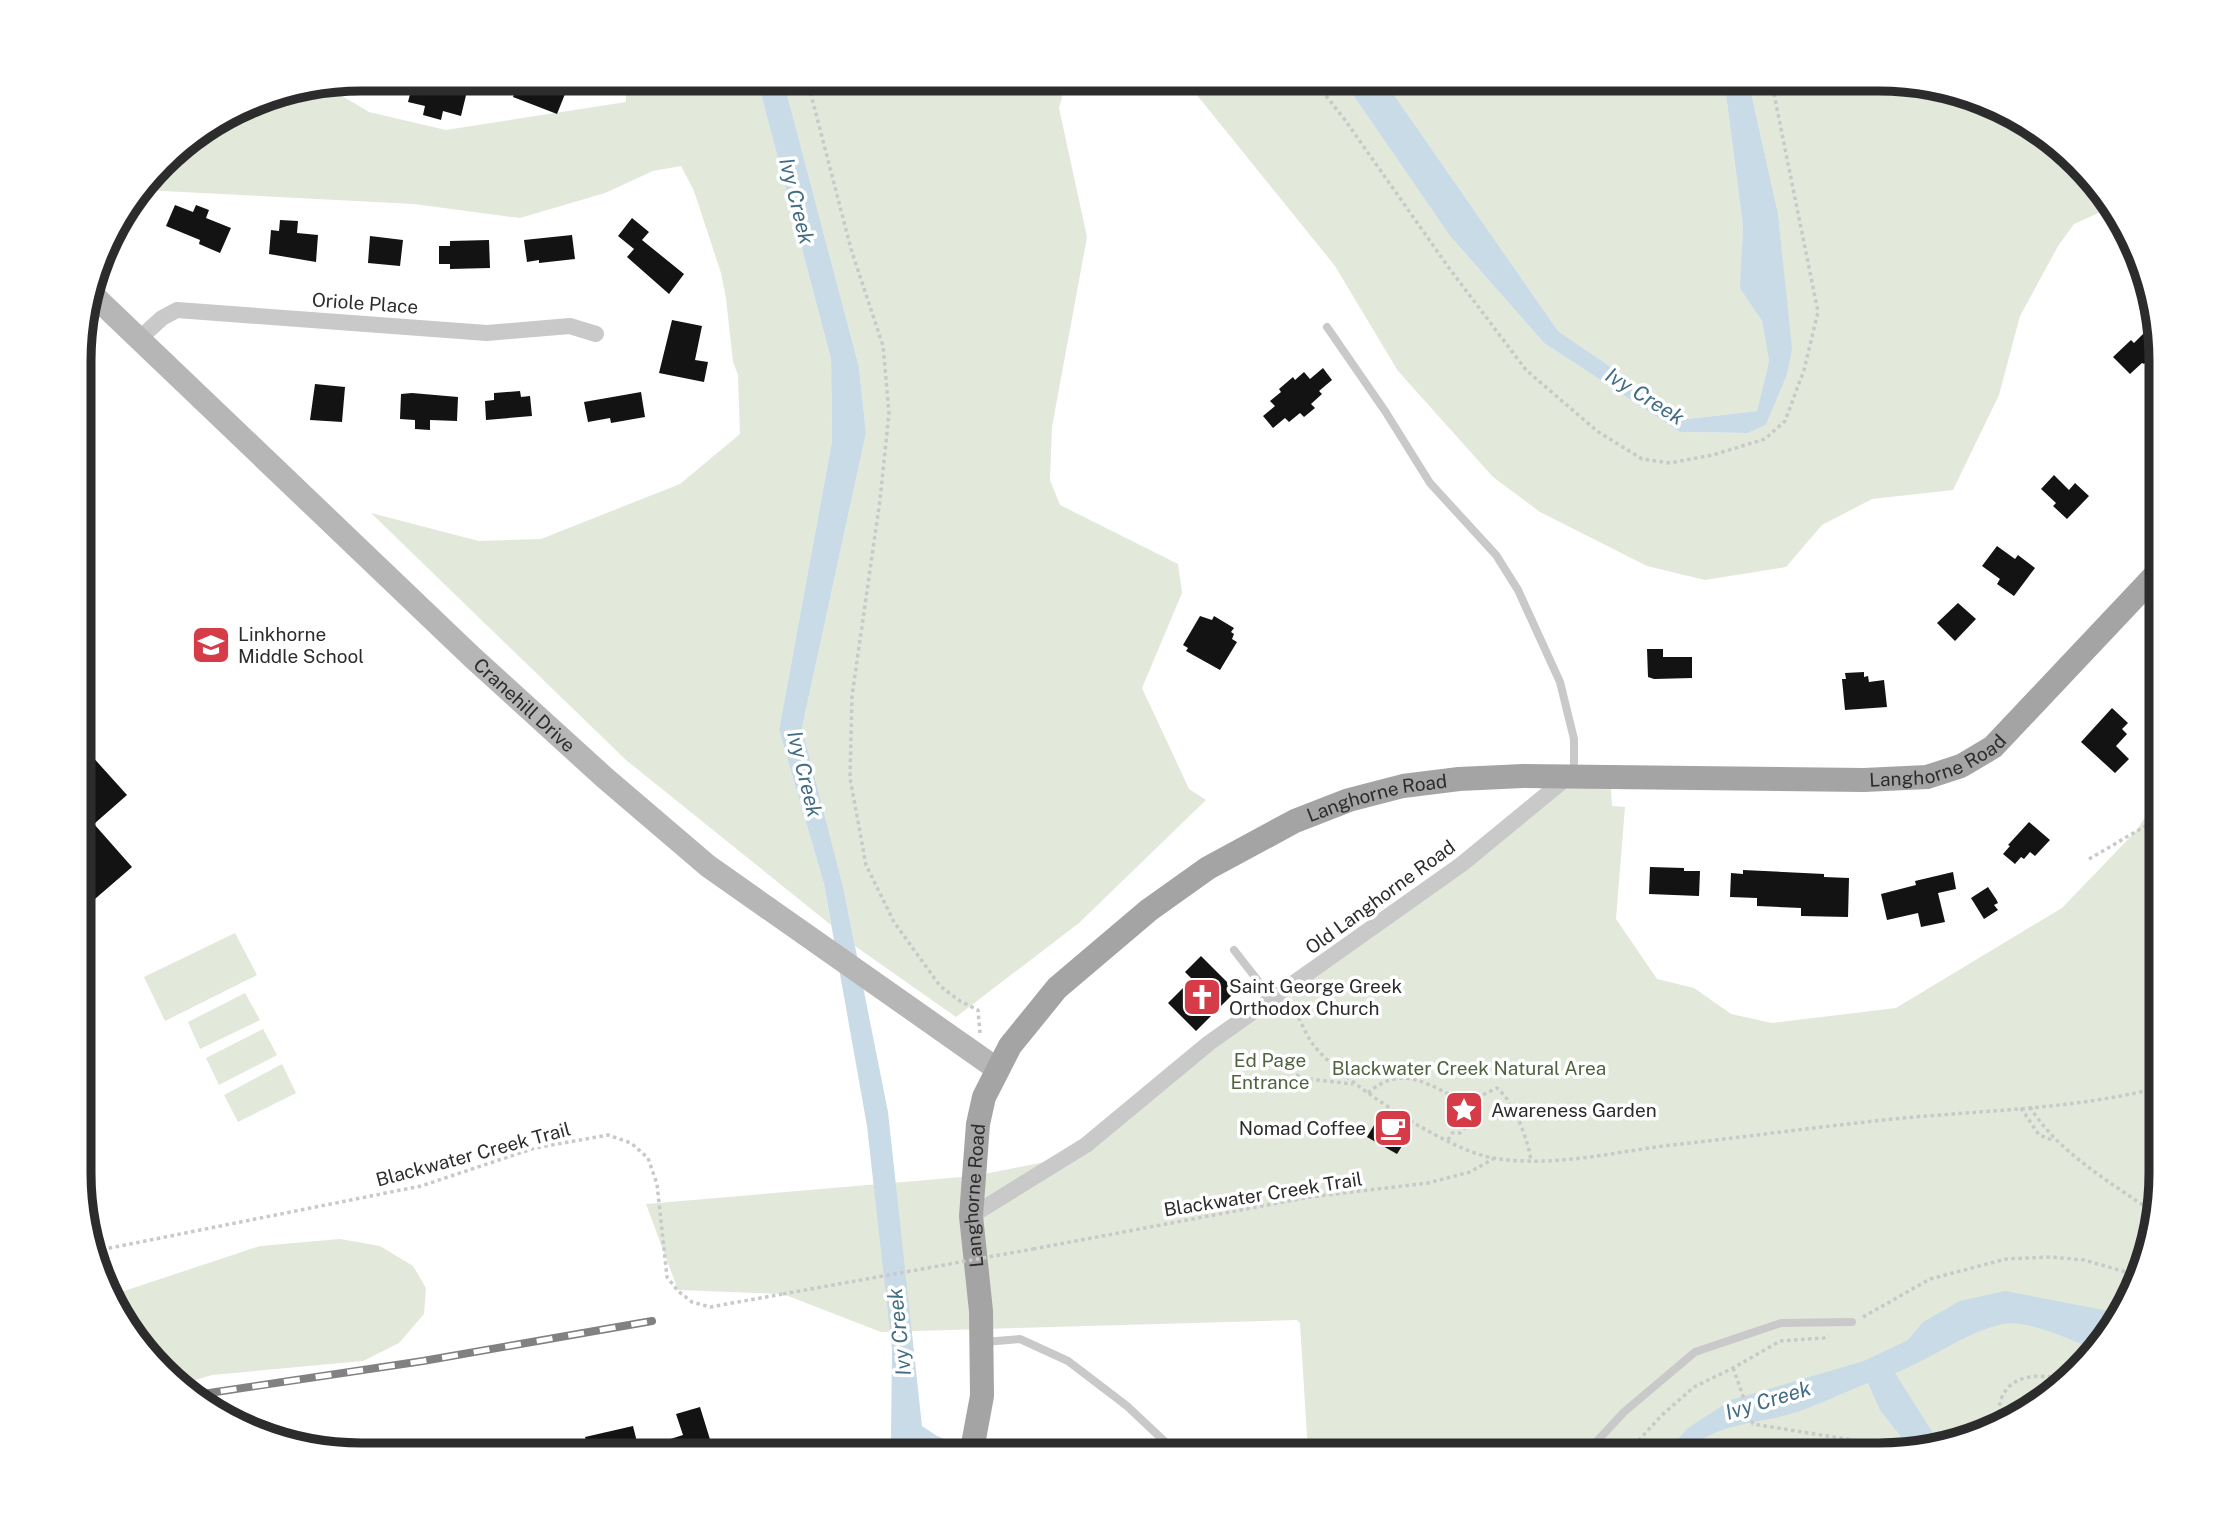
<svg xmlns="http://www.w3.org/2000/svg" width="2240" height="1534" viewBox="0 0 2240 1534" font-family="'Public Sans',sans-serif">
<rect width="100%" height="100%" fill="#fff"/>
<g fill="#e2e8da">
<path d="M625,79H757L831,359L832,441L779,730L824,884L831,925L626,760L371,513L479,541L541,539L680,484L740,434L738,375L733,362L726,298L721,273L694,191L681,166L653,171L605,193L520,218L414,204L144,190L175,149L254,100L325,86L369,112L446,130L626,102Z"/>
<path d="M783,79H1067L1059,108L1087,237L1052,427L1050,480L1060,505L1178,564L1182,593L1142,688L1189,789L1206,800L1079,923L956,1017L855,946L843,886L802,728L866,433L859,367Z"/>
<path d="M1181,79H1342L1450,236L1544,343L1680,432L1748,433L1766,425L1787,375L1791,349L1778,213L1748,79H1897L1970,94L2050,137L2112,207L2074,224L2058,246L2020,316L1999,395L1953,490L1872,499L1822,525L1786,567L1705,580L1647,566L1540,512L1493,477L1398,371L1335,266L1188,84Z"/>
<path d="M1383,79H1724L1743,227L1741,288L1762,321L1769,361L1757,411L1687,419L1558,331Z"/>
<path d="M1569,776L1610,777L1612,806L1625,807L1616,919L1657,979L1694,988L1731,1014L1772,1023L1896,1008L2062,908L2137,830L2161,792V1191L2146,1264L2103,1344L2004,1426L1879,1455H1310L1308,1452L1300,1323L1297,1320L881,1332L783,1294L678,1290L646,1204L974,1176L1065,1158Z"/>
<path d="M235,933L257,975L165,1021L144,977Z"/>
<path d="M245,993L260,1020L200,1049L188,1022Z"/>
<path d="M263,1029L277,1055L219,1085L206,1058Z"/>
<path d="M282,1064L296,1093L238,1122L224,1095Z"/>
<path d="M340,1239L380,1246L413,1266L426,1288L424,1314L399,1343L363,1361L212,1375L179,1385L117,1314L109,1291L121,1292L260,1246Z"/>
</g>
<g fill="#c8dbe7">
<path d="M757,79H783L859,367L866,433L802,728L843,886L888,1112L922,1426L937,1436L982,1455H906L891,1441L892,1349L867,1126L824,884L779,730L832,441L831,359Z"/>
<path d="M1342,79H1383L1558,331L1687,419L1757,411L1769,361L1762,321L1740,288L1743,227L1724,79H1748L1778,213L1792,349L1787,375L1766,425L1748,433L1680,432L1544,343L1450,236Z"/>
<path d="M2005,1291L2104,1310L2119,1315L2103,1344L2096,1350C2073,1341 2027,1319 2003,1324C1965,1332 1932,1359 1895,1373L1938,1441L1910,1448L1880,1410L1868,1383C1844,1392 1821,1404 1797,1412C1757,1425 1714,1421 1683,1455H1664L1688,1428L1731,1400L1864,1361L1908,1340L1923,1322L1960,1301Z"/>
</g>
<g fill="#131313">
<path d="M414,79H455L453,84L468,87L461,116L443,111L441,120L423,115L425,106L408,102Z"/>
<path d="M520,79H571L557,114L513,97Z"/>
<path d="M175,205L193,212L196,205L209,210L206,218L231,228L220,253L199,244L200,240L166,226Z"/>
<path d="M632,218L649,232L642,240L684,274L669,294L627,257L634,249L618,236Z"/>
<path d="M280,220L298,221L297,233L318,235L316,262L269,254L271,230L279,231Z"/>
<path d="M572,235L575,259L539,263V260L527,262L524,240Z"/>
<path d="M370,236L403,240L400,266L368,263Z"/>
<path d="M489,240L490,268L450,269V264H439V246H450V241Z"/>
<path d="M672,320L702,326L695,360L708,362L704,382L659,373Z"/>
<path d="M2154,323L2161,343V376L2147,361L2144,364L2142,363L2130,374L2113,357L2131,340L2134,343Z"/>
<path d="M1323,368L1332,380L1319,391L1322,394L1311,404L1315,408L1304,417L1300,413L1289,422L1285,418L1273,428L1263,416L1275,406L1270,401L1281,392L1279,389L1293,377L1295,380L1304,372L1310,379Z"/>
<path d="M315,384L345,387L342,422L310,420Z"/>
<path d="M520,391L521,397L530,396L532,416L486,420L485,401L494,400V393Z"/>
<path d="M641,392L645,417L611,423L610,418L588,422L584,402Z"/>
<path d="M412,393L458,397L457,421L430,420V430L415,429V420L400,419L401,394Z"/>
<path d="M2054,475L2069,490L2075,483L2089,496L2067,519L2053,506L2056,503L2041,489Z"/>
<path d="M1997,546L2015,559L2018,555L2035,568L2014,596L1997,584L2000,579L1982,566Z"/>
<path d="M1958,603L1976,619L1955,641L1937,623Z"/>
<path d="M1200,616L1212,620L1214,616L1234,628L1231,632L1234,634L1232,639L1237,642L1220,670L1186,651L1188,648L1183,645Z"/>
<path d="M1647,649H1663V657H1692V678L1654,679L1648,677Z"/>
<path d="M1864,672V677L1868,676L1869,682L1884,680L1887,707L1845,710L1842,679H1846L1845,673Z"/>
<path d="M2112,708L2128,723L2122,729L2127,734L2116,746L2129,759L2115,773L2081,742Z"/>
<path d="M81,744L127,795L94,824L132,867L81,911Z"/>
<path d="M2029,822L2050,840L2035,856L2030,852L2024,859L2021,857L2015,864L2003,854L2010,846L2008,845Z"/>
<path d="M1650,867L1684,868V871H1700L1699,896L1649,894Z"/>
<path d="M1743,870L1824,874V877L1849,878L1848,917L1801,916V908L1757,906V898L1730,897L1731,873L1743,874Z"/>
<path d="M1953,872L1956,889L1938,893L1945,922L1921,927L1918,913L1887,920L1881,894L1916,885L1915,881Z"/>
<path d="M1988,887L1996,899L1998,903L1994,905L1998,910L1984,919L1971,898Z"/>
<path d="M1201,956L1236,991L1196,1031L1168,1003L1192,979L1185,972Z"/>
<path d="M1380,1115L1410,1133L1397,1154L1367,1137Z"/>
<path d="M700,1407L713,1449L694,1455H669L664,1441L683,1435L676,1414Z"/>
<path d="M633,1426L637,1442L590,1455L585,1437Z"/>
</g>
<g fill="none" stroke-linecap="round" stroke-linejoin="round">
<g stroke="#c9c9c9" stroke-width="3.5" stroke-dasharray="3.5 3.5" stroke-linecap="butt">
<path d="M807,79L851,249L883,346L889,413L880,500L852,696L850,778L866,865L894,922L940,986L960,1001L978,1010L980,1033"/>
<path d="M1313,79L1345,120L1449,268L1526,370L1597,431L1642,459L1670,463L1713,455L1765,439L1785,421L1804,370L1818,312L1771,79"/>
<path d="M2089,859L2161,817"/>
<path d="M1293,1005C1299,1017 1304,1031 1312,1043C1340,1081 1447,1150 1493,1158C1554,1168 1612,1152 1672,1145C1737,1138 1801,1129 1866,1122C1964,1110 2065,1112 2161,1087"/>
<path d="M1296,1075L1308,1079L1353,1084"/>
<path d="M1368,1093C1403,1062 1432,1087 1466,1103L1497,1088C1514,1102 1528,1139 1531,1161"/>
<path d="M2030,1107C2058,1152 2107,1180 2150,1210L2155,1218"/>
<path d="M2021,1108L2039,1135L2052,1140"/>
<path d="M1396,1124L1402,1114"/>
<path d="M1448,1140L1452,1133H1460L1468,1124L1462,1114L1466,1103"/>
<path d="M1033,1249L1310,1197L1428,1183L1470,1172L1493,1159"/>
<path d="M95,1251L421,1186L535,1148L608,1135L631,1143L648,1158L657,1184L667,1277L678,1291L692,1302L710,1307L783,1294"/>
<path d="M1863,1317L1930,1279L2006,1259L2050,1257L2084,1260L2140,1276"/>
<path d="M1733,1368L1753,1424L1852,1440L1862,1455"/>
<path d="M2004,1426C2000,1418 1998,1408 2001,1399C2012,1373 2037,1375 2062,1378"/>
<path d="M1629,1451L1662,1415L1694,1387L1733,1368L1780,1341L1824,1338L1829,1336"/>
</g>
<g stroke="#c9c9c9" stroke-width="8">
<path d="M1327,327L1385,411L1430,483L1496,555L1518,590L1560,682L1574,739V773"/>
<path d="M1234,950L1273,1000"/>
<path d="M984,1342L1020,1339L1068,1361L1127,1406L1179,1455"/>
<path d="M1584,1455L1624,1412L1695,1352L1781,1323L1852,1322"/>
</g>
<g stroke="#c9c9c9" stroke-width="16">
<path d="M139,339L162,318L177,310L487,333L570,326L596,334"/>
<path d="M971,1216L1086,1145L1209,1043L1462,864L1569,776"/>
</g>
<path stroke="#b6b6b6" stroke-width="23" id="s1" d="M91,293L472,657L605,778L708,866L997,1069"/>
<path stroke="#a4a4a4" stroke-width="24" id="s2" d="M971,1455L982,1396L981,1311L971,1216L978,1124L984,1097L1010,1046L1057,988L1149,910L1208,868L1295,821L1349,800L1403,786L1459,779L1523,776L1864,780L1927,777L1961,766L1993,747L2161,569"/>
<g stroke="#818181" stroke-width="8">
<path id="rail" d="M189,1396L423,1361L652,1321"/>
</g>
<use href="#rail" stroke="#fff" stroke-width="5" stroke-dasharray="16" stroke-linecap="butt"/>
<path stroke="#c9c9c9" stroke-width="3.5" stroke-dasharray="3.5 3.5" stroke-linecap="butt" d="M783,1294L1033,1249"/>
</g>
<defs>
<g id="school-square" transform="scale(2.0125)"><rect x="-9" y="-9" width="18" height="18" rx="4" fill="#d53c48" stroke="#fff"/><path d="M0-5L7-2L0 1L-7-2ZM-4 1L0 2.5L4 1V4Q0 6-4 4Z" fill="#fff"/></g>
<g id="church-square" transform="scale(2.0125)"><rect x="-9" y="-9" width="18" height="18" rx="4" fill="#d53c48" stroke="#fff"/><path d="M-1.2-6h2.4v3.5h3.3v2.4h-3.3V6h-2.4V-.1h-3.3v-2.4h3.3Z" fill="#fff"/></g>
<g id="sight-square" transform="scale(2.0125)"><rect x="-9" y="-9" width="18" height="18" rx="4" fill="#d53c48" stroke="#fff"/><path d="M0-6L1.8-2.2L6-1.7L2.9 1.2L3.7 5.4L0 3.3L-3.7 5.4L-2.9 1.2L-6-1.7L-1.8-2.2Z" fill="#fff"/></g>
<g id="cafe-square" transform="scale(2.0125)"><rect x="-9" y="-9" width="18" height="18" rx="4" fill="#d53c48" stroke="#fff"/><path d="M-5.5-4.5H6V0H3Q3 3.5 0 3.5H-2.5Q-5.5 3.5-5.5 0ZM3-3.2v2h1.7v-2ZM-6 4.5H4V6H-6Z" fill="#fff"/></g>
</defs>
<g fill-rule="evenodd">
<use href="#school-square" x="211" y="645"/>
<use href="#church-square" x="1202" y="997"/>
<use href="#sight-square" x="1464" y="1110"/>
<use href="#cafe-square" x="1393" y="1128"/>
</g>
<g text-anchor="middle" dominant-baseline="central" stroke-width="7" stroke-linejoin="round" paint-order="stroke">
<g font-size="19" fill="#2c2c2c" stroke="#fff">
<text transform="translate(365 303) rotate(4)">Oriole Place</text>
<text stroke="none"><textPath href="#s1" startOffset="598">Cranehill Drive</textPath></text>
<text stroke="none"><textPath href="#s2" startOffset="1437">Langhorne Road</textPath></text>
<text stroke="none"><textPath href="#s2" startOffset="870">Langhorne Road</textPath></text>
<text transform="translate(1380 897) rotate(-36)">Old Langhorne Road</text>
<text transform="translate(473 1154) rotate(-15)">Blackwater Creek Trail</text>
<text transform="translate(1263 1194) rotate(-9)">Blackwater Creek Trail</text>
<text stroke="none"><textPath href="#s2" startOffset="261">Langhorne Road</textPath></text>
</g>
<g font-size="19" fill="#2c2c2c" stroke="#fff" text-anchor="start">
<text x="238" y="634">Linkhorne<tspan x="238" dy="22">Middle School</tspan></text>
<text x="1229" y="986">Saint George Greek<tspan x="1229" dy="22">Orthodox Church</tspan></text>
<text x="1491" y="1110">Awareness Garden</text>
<text x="1366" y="1128" text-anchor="end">Nomad Coffee</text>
</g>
<g font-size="19" fill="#4f633e" stroke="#fff">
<text x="1270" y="1060">Ed Page<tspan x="1270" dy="22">Entrance</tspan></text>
<text x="1469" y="1068">Blackwater Creek Natural Area</text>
</g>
<g font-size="21" font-style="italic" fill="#426c86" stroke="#fff">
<text transform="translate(797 201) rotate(76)">Ivy Creek</text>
<text transform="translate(1645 396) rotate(32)">Ivy Creek</text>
<text transform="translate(805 774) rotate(76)">Ivy Creek</text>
<text transform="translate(899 1332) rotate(-96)">Ivy Creek</text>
<text transform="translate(1768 1400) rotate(-17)">Ivy Creek</text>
</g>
</g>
<path d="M0 0H2240V1534H0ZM361 91H1879A270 270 0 0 1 2149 361V1173A270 270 0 0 1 1879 1443H361A270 270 0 0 1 91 1173V361A270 270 0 0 1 361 91Z" fill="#fff" fill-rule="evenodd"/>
<path fill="none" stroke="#2c2c2c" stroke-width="9" d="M361 91H1879A270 270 0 0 1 2149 361V1173A270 270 0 0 1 1879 1443H361A270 270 0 0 1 91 1173V361A270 270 0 0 1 361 91Z"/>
</svg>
